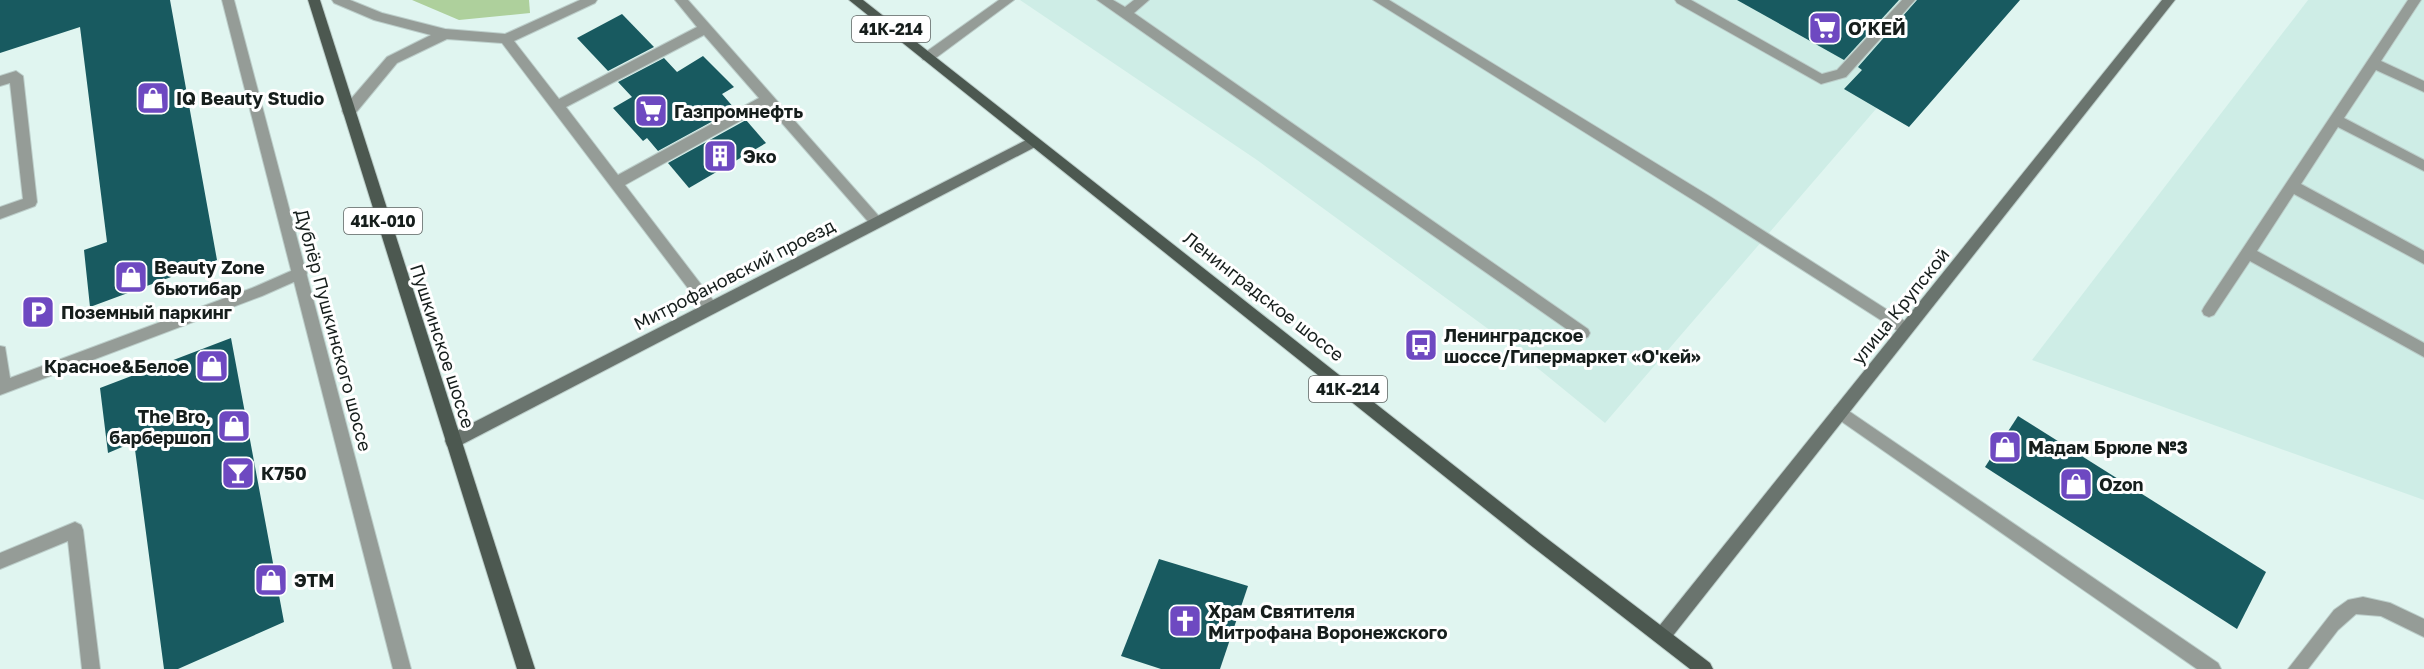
<svg xmlns="http://www.w3.org/2000/svg" width="2424" height="669" viewBox="0 0 2424 669" font-family="'Golos Text',sans-serif">
<rect width="100%" height="100%" fill="#e0f5f0"/>
<g fill="#ceede6">
<path d="M1020,0H1970L1605,423L1502,339L1257,160Z"/>
<path d="M2308,0H2424V500L2032,360Z"/>
</g>
<path fill="#aed09c" d="M412,0H529L530,13L459,20Z"/>
<g fill="#185a60">
<path d="M0,0H170L217,260L90,307L84,250L107,242L80,27L0,53Z"/>
<path d="M1737,0H1899L1844,60Z"/>
<path d="M1917,0H2020L1909,127L1844,89L1862,70L1858,67Z"/>
<path d="M622,14L654,47L608,71L577,38Z"/>
<path d="M703,56L734,87L722,94L735,109L658,151L647,138L643,141L613,108L632,97L618,82L664,58L677,72Z"/>
<path d="M746,120L766,143L689,188L668,163Z"/>
<path d="M231,338L284,622L178,669H164L134,442L108,453L100,388Z"/>
<path d="M2018,416L2266,572L2237,629L1985,467Z"/>
<path d="M1159,559L1248,586L1220,669H1161L1121,656Z"/>
</g>
<g fill="none" stroke-linecap="round" stroke-linejoin="round">
<g stroke="#bcceca" stroke-width="2">
<g id="lane">
<path d="M332,0H350L382,13L445,29L505,34L580,0H597L595,3L514,41L559,99L697,27L675,0H688L884,222L882,226H872L767,106L625,185L716,304L718,308L716,312L711,314L706,312L502,43L447,39L397,63L354,115H344L342,111L344,107L387,57L431,35L374,20L334,3ZM704,35L759,98L618,175L566,107Z"/>
<path d="M999,0H1014L933,60H923L921,57L923,54Z"/>
<path d="M1097,0H1113L1125,7L1134,0H1149L1134,13L1588,329L1590,333L1588,337L1583,339L1578,337Z"/>
<path d="M1373,0H1389L1711,197L1911,325L1913,329L1911,333L1906,335L1901,333L1701,205Z"/>
<path d="M1675,0H1691L1822,74L1837,70L1902,0H1915L1846,77L1821,84L1677,3Z"/>
<path d="M2408,0H2421L2381,61L2424,81V92L2376,70L2344,118L2424,160V171L2338,127L2301,184L2424,251V264L2294,194L2257,251L2424,343V357L2250,261L2214,315L2209,317L2204,315L2202,311L2204,307Z"/>
<path d="M16,71L23,76L37,202L35,206L0,219V207L23,199L10,83L0,86V76Z"/>
<path d="M300,267L305,269L307,273L305,277L262,296L0,395V346L5,347L10,378L252,288Z"/>
<path d="M1840,405L2218,663L2221,669H2197L1835,417L1832,412L1835,407Z"/>
<path d="M75,522L81,525L83,530L100,669H82L68,541L0,569V553Z"/>
<path d="M2363,597L2390,603L2424,619V637L2381,616L2356,614L2338,630L2308,669H2288L2334,610L2348,600Z"/>
</g>
</g>
<g stroke="#bcceca" stroke-width="2">
<path id="street" d="M222,0H234L411,669H393Z"/>
</g>
<g stroke="#bcceca" stroke-width="2">
<g id="secondary">
<path d="M2162,0H2175L1668,642L1662,644L1656,642L1653,636L1656,630Z"/>
<path d="M1032,137L1039,142L1037,146L459,446L453,448L447,446L445,441L447,436Z"/>
</g>
</g>
<g stroke="#bcceca" stroke-width="2">
<g id="primary">
<path d="M308,0H320L535,669H517Z"/>
<path d="M849,0H863L1541,534L1710,663L1713,669H1690L1529,544Z"/>
</g>
</g>
<use href="#lane" fill="#959c97" fill-rule="evenodd"/>
<use href="#street" fill="#959c97" fill-rule="evenodd"/>
<use href="#secondary" fill="#6a746e" fill-rule="evenodd"/>
<use href="#primary" fill="#4c5850" fill-rule="evenodd"/>
</g>
<defs>
<g id="supermarket-square" transform="scale(1.725)"><rect x="-9" y="-9" width="18" height="18" rx="4" fill="#6e49c1" stroke="#fff"/><path d="M-6-5.5h2.5l.6 2H6L4.5 2H-2.5L-4.4-4H-6ZM-1.5 3.2a1.3 1.3 0 1 0 .1 0ZM3 3.2a1.3 1.3 0 1 0 .1 0Z" fill="#fff"/></g>
<g id="shop-square" transform="scale(1.725)"><rect x="-9" y="-9" width="18" height="18" rx="4" fill="#6e49c1" stroke="#fff"/><path d="M-5-2.5h2.3a2.7 3.5 0 0 1 5.4 0H5L5.5 6h-11ZM-1.5-2.5h3a1.5 2.3 0 0 0-3 0Z" fill="#fff"/></g>
<g id="building-square" transform="scale(1.725)"><rect x="-9" y="-9" width="18" height="18" rx="4" fill="#6e49c1" stroke="#fff"/><path d="M-4-6H4V6H1V3H-1V6H-4ZM-2.5-4.3h1.7v1.8h-1.7ZM.8-4.3h1.7v1.8H.8ZM-2.5-1h1.7V.8h-1.7ZM.8-1h1.7V.8H.8Z" fill="#fff"/></g>
<g id="parking-square" transform="scale(1.725)"><rect x="-9" y="-9" width="18" height="18" rx="4" fill="#6e49c1" stroke="#fff"/><path d="M-3.5-5.5H1a3.5 3.5 0 0 1 0 7H-1V5.5H-3.5ZM-1-3.4V-.6H.8a1.4 1.4 0 0 0 0-2.8Z" fill="#fff"/></g>
<g id="bus-square" transform="scale(1.725)"><rect x="-9" y="-9" width="18" height="18" rx="4" fill="#6e49c1" stroke="#fff"/><path d="M-5-6H5V4H4V6H2V4H-2V6H-4V4H-5ZM-3.5-4V0h7V-4ZM-3.5 1.2v1.5H-2V1.2ZM2 1.2v1.5H3.5V1.2Z" fill="#fff"/></g>
<g id="bar-square" transform="scale(1.725)"><rect x="-9" y="-9" width="18" height="18" rx="4" fill="#6e49c1" stroke="#fff"/><path d="M-6-5H6L.8 .8V4.5H3.5V6h-7V4.5H-.8V.8Z" fill="#fff"/></g>
<g id="church-square" transform="scale(1.725)"><rect x="-9" y="-9" width="18" height="18" rx="4" fill="#6e49c1" stroke="#fff"/><path d="M-1.2-6h2.4v3.5h3.3v2.4h-3.3V6h-2.4V-.1h-3.3v-2.4h3.3Z" fill="#fff"/></g>
</defs>
<g fill-rule="evenodd">
<use href="#supermarket-square" x="1825" y="28"/>
<use href="#shop-square" x="153" y="98"/>
<use href="#supermarket-square" x="651" y="111"/>
<use href="#building-square" x="720" y="156"/>
<use href="#shop-square" x="131" y="277"/>
<use href="#parking-square" x="38" y="312"/>
<use href="#bus-square" x="1421" y="345"/>
<use href="#shop-square" x="212" y="366"/>
<use href="#shop-square" x="234" y="426"/>
<use href="#shop-square" x="2005" y="447"/>
<use href="#bar-square" x="238" y="473"/>
<use href="#shop-square" x="2076" y="484"/>
<use href="#shop-square" x="271" y="580"/>
<use href="#church-square" x="1185" y="621"/>
</g>
<g text-anchor="middle" dominant-baseline="central" stroke-width="6" stroke-linejoin="round" paint-order="stroke">
<g fill="#fff" stroke="#5c6260" stroke-width="1.5">
<rect x="852" y="16" width="78" height="26" rx="4.5"/>
<rect x="344" y="208" width="78" height="26" rx="4.5"/>
<rect x="1309" y="376" width="78" height="26" rx="4.5"/>
</g>
<g font-size="16" font-weight="bold" fill="#161e1c">
<text x="891" y="29">41К-214</text>
<text x="383" y="221">41К-010</text>
<text x="1348" y="389">41К-214</text>
</g>
<g font-size="18" font-weight="bold" fill="#161e1c" stroke="#fff" text-anchor="start">
<text x="1848" y="28">О’КЕЙ</text>
<text x="176" y="98">IQ Beauty Studio</text>
<text x="674" y="111">Газпромнефть</text>
<text x="743" y="156">Эко</text>
<text x="154" y="267">Beauty Zone<tspan x="154" dy="21">бьютибар</tspan></text>
<text x="61" y="312">Поземный паркинг</text>
<text x="1444" y="335">Ленинградское<tspan x="1444" dy="21">шоссе/Гипермаркет «О'кей»</tspan></text>
<text x="189" y="366" text-anchor="end">Красное&amp;Белое</text>
<text x="211" y="416" text-anchor="end">The Bro,<tspan x="211" dy="21">барбершоп</tspan></text>
<text x="2028" y="447">Мадам Брюле №3</text>
<text x="261" y="473">К750</text>
<text x="2099" y="484">Ozon</text>
<text x="294" y="580">ЭТМ</text>
<text x="1208" y="611">Храм Святителя<tspan x="1208" dy="21">Митрофана Воронежского</tspan></text>
</g>
<g font-size="18" fill="#161e1c" stroke="#fff">
<text transform="translate(734 274) rotate(-27)">Митрофановский проезд</text>
<text transform="translate(1264 296) rotate(38)">Ленинградское шоссе</text>
<text transform="translate(1900 306) rotate(-51)">улица Крупской</text>
<text transform="translate(334 330) rotate(75)">Дублёр Пушкинского шоссе</text>
<text transform="translate(443 346) rotate(72)">Пушкинское шоссе</text>
</g>
</g>
</svg>
